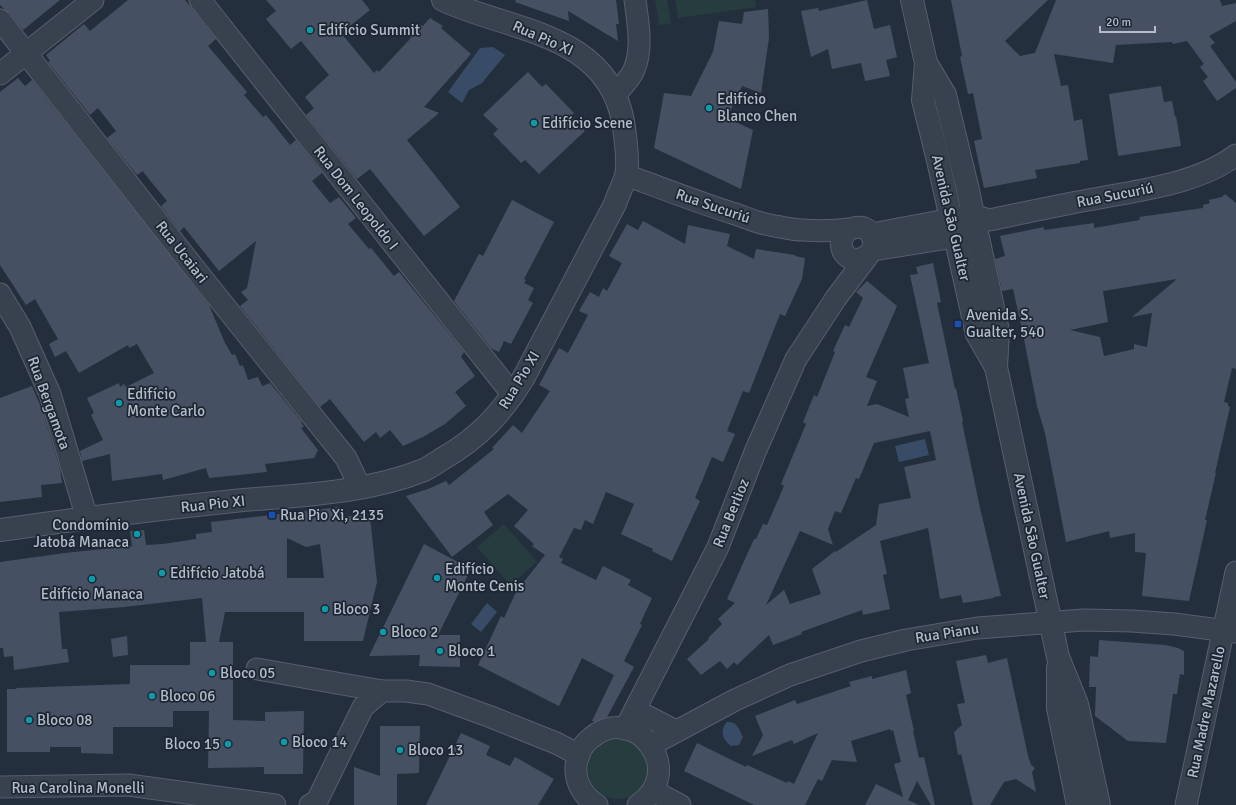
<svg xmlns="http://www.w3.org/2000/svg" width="1236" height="805" viewBox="0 0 1236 805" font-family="Signika,sans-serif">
<rect width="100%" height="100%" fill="#242f3e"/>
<g fill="#263c3f">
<path d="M655,0H667L671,24L659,25Z"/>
<path d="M675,0H755L756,7L678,18Z"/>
<path d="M504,524L537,562L510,585L477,547Z"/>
<circle cx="618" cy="769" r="30"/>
</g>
<g fill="#394c67">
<path d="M493,47L505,55L482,83L469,90L462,103L448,92L480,48Z"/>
<path d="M925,439L929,455L899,462L895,446Z"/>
<path d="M487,603L497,612L481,632L471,624Z"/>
<path d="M727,722C737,721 739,729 743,737L739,745L731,746C723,740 719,730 727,722Z"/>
</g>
<g fill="#455162" fill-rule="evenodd">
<path d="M0,0H60L23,30L9,13L0,5Z"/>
<path d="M128,0H185L216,39L208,46L247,92L244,95L263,117L266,115L290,145L296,140L322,173L312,181L330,203L339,197L356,218L348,224L369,249L371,248L394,276L399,272L464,352L461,357L475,376L455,392L466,406L445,424L423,437L403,446L390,430L380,438L376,432L364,442L330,399L320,407L240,306L248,300L241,292L247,288L256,241L219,271L184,227L180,231L161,206L167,201L144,173L143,171L137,175L107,138L116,131L98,108L90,115L48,62L50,61L46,55L84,24L90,31Z"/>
<path d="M266,0H362L370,10L341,33L374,73L377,70L379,72L411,38L408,35L418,24L423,26L430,18L443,26L441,28L471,54L424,107L439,113L407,140L460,207L424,236L370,169L357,179L306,115L314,108L305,97L329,75L301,41L291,49L266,19L276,11Z"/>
<path d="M516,0H616L619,24H616L618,41L568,11L569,21L515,2Z"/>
<path d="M867,0L874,29L890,25L897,57L886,60L890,76L865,81L861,63L832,69L828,49L811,57L801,11L818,8L819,11Z"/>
<path d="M951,0H1048L1005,41L1020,56L1035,53L1056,0H1220L1222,6L1236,3V21L1209,36L1215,43L1210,46L1236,82V88L1217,101L1203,81L1208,77L1200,67L1204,64L1187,41L1173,44L1172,42L1116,45L1113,63L1054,54L1061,86L1068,85L1074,121L1082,119L1088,160L1080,161V163L1035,170L1037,178L984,188L974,141L982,139L973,93L968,94L960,57L962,56Z"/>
<path d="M768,9L769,38L761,93L742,86L727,118L753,130L741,189L654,148L664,93L691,96L713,52L719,21L742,24L744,12Z"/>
<path d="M528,72L542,87L546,84L574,113L571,116L585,131L539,174L525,160L521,163L493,134L498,129L483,115Z"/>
<path d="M18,78L25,86L32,80L209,305L225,343L232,355L235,354L240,366L243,365L248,380L258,377L262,386L270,383L302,422H301L304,427L301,428L318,450L314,458L265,464L267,472L209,478L206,468L163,480L162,474L112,481L110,454L82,461L80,451L103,440L91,415L94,413L87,398L119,383L120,387L124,384L126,387L154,373L137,344L129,348L128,345L79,373L66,351L55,357L49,344L58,339L35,299L26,305L0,265V92Z"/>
<path d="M1161,86L1164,102L1172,101L1175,117L1176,116L1181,146L1118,156L1109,94Z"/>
<path d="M1225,194L1236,203V369L1232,368L1224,402L1228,403V406L1230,407L1215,473H1216L1205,520H1207L1189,601L1142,596L1146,553L1135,552V533L1110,538L1109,531L1066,542L1045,433L1037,406L1023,334L1013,289L1002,291L995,259L1005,256L1000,236L1044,227V230L1094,223V228L1140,220L1139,217L1203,208V205L1210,203L1209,200L1222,197ZM1177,279L1132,317L1152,313L1147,347L1134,344V349L1104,356L1100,337L1070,330L1108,322L1103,291Z"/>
<path d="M512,200L554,222L524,279L526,280L524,283L534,288L528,300L533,303L511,344L504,341L499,352L491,348L454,301L479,254L483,256Z"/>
<path d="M643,221L685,244L688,225L730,234L727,246L754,259L756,249L795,255V256L805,258L802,279L785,316L780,314L749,393L743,391L727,431L735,434L723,462L712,457L695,498L700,501L672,561L652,551L653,549L621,534L634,504L606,492L593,524L585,520L581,530L574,528L559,557L563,559L561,563L596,580L603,566L631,580L628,585L652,598L640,624L642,625L624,661L634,667L607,717L595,722L592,721L614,675L582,658L559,706L478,665L501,616L504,618L516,592L545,555L532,546L534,544L514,526L528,510L508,494L484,512L493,525L452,557L406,496L428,489L446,481L449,485L494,449L492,448L513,425L522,433L550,391L539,385L559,348L568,353L588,315L579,311L590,292L599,297L603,288L607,291L622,263L609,256L622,233L627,224L638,230Z"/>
<path d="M933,263L941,302L937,303L955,389L956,388L963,421L962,422L980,508L1001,596L994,597V598L963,603L961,595L940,599L928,528L880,541L887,574L883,575L890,609L863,615L862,610L801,632L802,634L773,645L769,635L737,665L734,662L727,669L720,661L701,675L687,659L709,639L708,638L722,624L718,619L735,603L727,599L754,539H756L763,524L767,525L784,486L781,484L806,424L803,422L814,395L817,397L835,352L833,351L845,325L849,327L863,298L856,292L867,281L897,306L866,377L877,381L867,406L877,404L909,417L905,399L909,398L903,368L929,363L910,275L918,274L916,267ZM930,431L936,460L904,467L911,498L879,504L876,525L836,552L835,551L812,569L821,594L790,604L784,590L766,605L800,531L833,545L828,529L835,511L841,513L856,478L859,479L874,443Z"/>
<path d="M32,386L43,412L60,469L62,483L41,485L42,497L0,502V398Z"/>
<path d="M340,507L341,517L365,515V518L370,517L377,582L363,641H304V612H225L219,642H233V720L265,721V712L304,711L303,774H264V767L208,768L209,711H173V727H113V754L81,753V747H50V752H7V689H17L16,688L130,684V665H190V642H206L202,598L124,607L59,612L62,649H67L69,662L14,670L13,656L4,657L3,648H0V562L65,553L132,546L130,531L144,530L146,545L163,544L196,539V534L212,532L211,522ZM287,538L306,547L320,544L324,578H287Z"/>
<path d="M424,544L471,569L438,635H460V667L419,666L420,655L369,656Z"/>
<path d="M127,636L128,655L113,657L111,639Z"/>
<path d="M1099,640L1165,645L1178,648L1184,651V675L1180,674L1177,694H1173L1166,743L1128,741L1095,716L1096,687H1089L1090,656L1098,657Z"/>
<path d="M986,655L988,663L1007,658L1028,756L1031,765L1035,768L1032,772L1036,792L1016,779L1004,782L990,805H973L961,754L958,755L954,732L962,725L957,704L965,703L956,661Z"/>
<path d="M906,670L911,693L906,695L914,731H913L919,758L924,757L935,805H931L917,781L908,800L919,805H865L876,784L903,797L894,764L901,762L893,730L891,731L890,729L851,741L857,762L832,760L822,781L818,779L805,805H754L684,771L697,743L746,767L747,765L787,783L788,781L794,784L818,733L794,744L792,740L752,756L763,735L755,716L795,700L797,704L851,686L849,682L872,676V679Z"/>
<path d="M380,726H420L419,773L397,774V805H354V767L380,776Z"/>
<path d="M461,733L490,746L486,755L510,766L515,757L554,779L538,805H426Z"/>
</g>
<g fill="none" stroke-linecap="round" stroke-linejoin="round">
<g stroke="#565f6c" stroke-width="23">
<g id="minor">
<path d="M200,0L513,395"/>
<path d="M0,20L191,264L346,458L360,487"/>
<path d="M0,74L93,0"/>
<path d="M615,95C621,88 630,79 634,70C643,48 638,23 635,0"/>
<path d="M626,175C661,188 697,202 732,213C745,217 757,223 770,225C781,227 792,230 803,230C818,231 834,231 849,229C855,228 858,226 864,228C876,233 877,251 865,257C848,267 831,245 849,229"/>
<path d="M872,234L973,215L989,220C1024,213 1059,205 1094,199C1140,190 1198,184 1236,155"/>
<path d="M873,250L973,234"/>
<path d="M0,294L20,327L50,394L87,518"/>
<path d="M257,669L382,691H406L428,694L491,717L556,743L579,755"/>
<path d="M635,710L676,731"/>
<path d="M625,729L718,547L755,452L796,359L836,298L867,257"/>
<path d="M651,745L735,700L790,675L861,651L906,640L977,628L1084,620L1132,621L1174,624L1236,632"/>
<path d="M0,787L128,785L275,805"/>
<path d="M653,791L680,805"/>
<path d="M310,805L317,801L363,707L382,691"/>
<path d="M597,805C584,797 575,783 576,767C577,756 582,745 591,738C634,701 689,771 638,805"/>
<path d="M1186,805L1236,572"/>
</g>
</g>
<g stroke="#565f6c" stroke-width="24">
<g id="tertiary">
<path d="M912,0L926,63L923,100L937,156L977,334L996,367"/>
<path d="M926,63L945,95L967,186L998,331L996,367L1058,657L1077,704L1099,805"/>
<path d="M0,530C78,519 156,509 234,501C297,495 364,494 424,470C430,467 436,463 442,459C479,438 502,413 524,377L615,204C618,195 623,185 626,176C629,163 625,134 623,121C606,32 509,31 443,0"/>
<path d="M1058,668V708L1078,805"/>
</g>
</g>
<use href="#minor" stroke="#38414e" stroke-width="21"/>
<use href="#tertiary" stroke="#38414e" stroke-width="22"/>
</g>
<g fill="#0f9aa8" stroke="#1d2633" stroke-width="1.5">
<circle cx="310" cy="30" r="4"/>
<circle cx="709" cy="108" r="4"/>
<circle cx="534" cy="123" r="4"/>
<circle cx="119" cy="403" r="4"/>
<circle cx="137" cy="534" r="4"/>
<circle cx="162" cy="573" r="4"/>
<circle cx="437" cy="578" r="4"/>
<circle cx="92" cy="579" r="4"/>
<circle cx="325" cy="609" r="4"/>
<circle cx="383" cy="632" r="4"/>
<circle cx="440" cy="651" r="4"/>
<circle cx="212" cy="673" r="4"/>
<circle cx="152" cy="696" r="4"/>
<circle cx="29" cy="720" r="4"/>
<circle cx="284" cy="742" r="4"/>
<circle cx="228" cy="744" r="4"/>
<circle cx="400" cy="750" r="4"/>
</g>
<g fill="#1a4fb4" stroke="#1d2633" stroke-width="1.5">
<rect x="954" y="320" width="8" height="8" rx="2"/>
<rect x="268" y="511" width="8" height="8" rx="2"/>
</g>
<g text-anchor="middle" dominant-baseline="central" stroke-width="3.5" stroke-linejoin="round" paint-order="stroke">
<g font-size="15" fill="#b4bcc9" stroke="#1d2633" text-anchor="start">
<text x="318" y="30">Edifício Summit</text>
<text x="717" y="99">Edifício<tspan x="717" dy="17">Blanco Chen</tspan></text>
<text x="542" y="123">Edifício Scene</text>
<text x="966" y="315">Avenida S.<tspan x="966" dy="17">Gualter, 540</tspan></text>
<text x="127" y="394">Edifício<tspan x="127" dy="17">Monte Carlo</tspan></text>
<text x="280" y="515">Rua Pio Xi, 2135</text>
<text x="129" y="525" text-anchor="end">Condomínio<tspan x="129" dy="17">Jatobá Manaca</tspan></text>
<text x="445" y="569">Edifício<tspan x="445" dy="17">Monte Cenis</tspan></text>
<text x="170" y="573">Edifício Jatobá</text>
<text x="92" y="594" text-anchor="middle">Edifício Manaca</text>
<text x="333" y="609">Bloco 3</text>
<text x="391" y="632">Bloco 2</text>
<text x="448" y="651">Bloco 1</text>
<text x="220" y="673">Bloco 05</text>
<text x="160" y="696">Bloco 06</text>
<text x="37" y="720">Bloco 08</text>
<text x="292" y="742">Bloco 14</text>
<text x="220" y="744" text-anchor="end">Bloco 15</text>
<text x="408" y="750">Bloco 13</text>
</g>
<g font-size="15" fill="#b4bcc9" stroke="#1d2633">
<text transform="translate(543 38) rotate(24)">Rua Pio XI</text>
<text transform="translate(1115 195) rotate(-11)">Rua Sucuriú</text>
<text transform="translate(356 198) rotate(52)">Rua Dom Leopoldo I</text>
<text transform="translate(713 206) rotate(19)">Rua Sucuriú</text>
<text transform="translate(951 218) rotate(77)">Avenida São Gualter</text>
<text transform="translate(182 252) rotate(52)">Rua Ucaiari</text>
<text transform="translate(519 380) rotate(-59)">Rua Pio XI</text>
<text transform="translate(49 403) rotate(70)">Rua Bergamota</text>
<text transform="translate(213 504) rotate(-6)">Rua Pio XI</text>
<text transform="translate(731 513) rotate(-68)">Rua Berlioz</text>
<text transform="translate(1032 536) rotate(78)">Avenida São Gualter</text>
<text transform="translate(947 633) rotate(-9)">Rua Pianu</text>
<text transform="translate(1206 712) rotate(-78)">Rua Madre Mazarello</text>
<text x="78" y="788">Rua Carolina Monelli</text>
</g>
</g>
<path d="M1100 26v6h55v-6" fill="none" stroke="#b4bcc9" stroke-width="2"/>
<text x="1106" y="26" font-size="12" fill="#b4bcc9" stroke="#1d2633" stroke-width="3" paint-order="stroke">20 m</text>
</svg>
